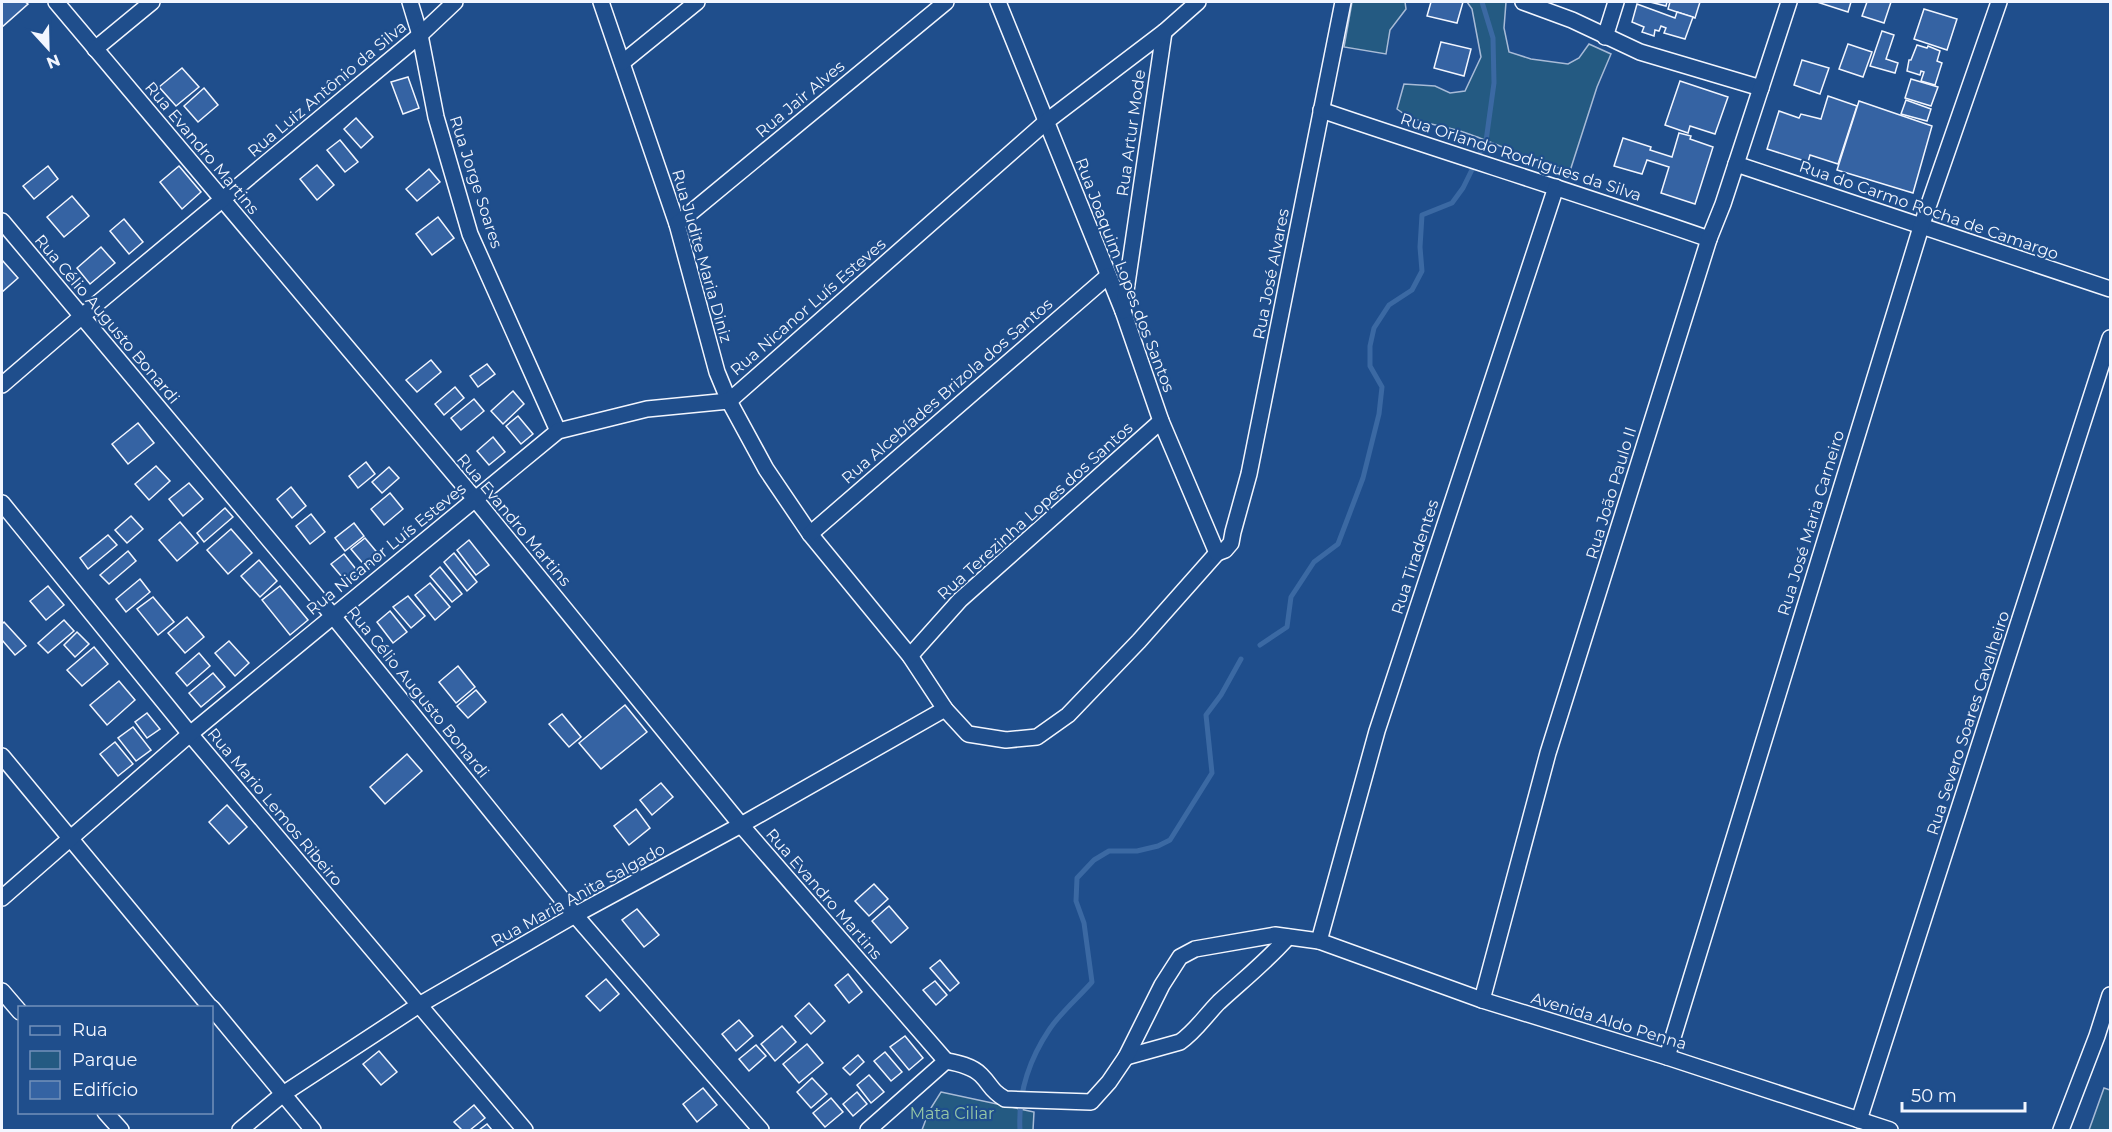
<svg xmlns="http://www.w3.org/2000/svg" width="2112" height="1132" viewBox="0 0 2112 1132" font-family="Montserrat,sans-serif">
<rect width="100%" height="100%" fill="#1f4e8c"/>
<g fill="#245a82" stroke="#a8bbd7" stroke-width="1.5">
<path d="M1352,2H1405L1406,9L1390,30L1386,54L1344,47Z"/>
<path d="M1467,2H1506L1504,28L1509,52L1531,59L1568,64L1579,58L1589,44L1611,54L1597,87L1570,171C1534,162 1501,145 1466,133C1443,125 1416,124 1397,109L1404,84L1435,86L1450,93L1465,91L1481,57L1472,9Z"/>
<path d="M2104,1088L2110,1090V1130H2089Z"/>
<path d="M941,1092L1034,1112L1033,1130H922L929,1111Z"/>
</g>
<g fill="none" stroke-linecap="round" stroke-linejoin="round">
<g stroke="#3b69a3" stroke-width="5">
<path d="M1260,645L1287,627L1291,597L1314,562L1338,544L1363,478L1379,414L1382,387L1370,366V346L1374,328L1389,305L1412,290L1422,271L1420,247L1422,215L1452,203L1463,188L1486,141L1494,83L1493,38L1482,2"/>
<path d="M1020,1130C1018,1095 1029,1060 1049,1030C1060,1013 1078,998 1092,982L1084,923L1076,901L1077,878L1094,860L1109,851H1137L1158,846L1170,840L1212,773L1206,715L1221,695L1241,659"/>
</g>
</g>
<g fill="#3563a3" stroke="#f2f6ff" stroke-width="1.5">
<path d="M2,2H25L28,4L2,27Z"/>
<path d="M1431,2H1463L1457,23L1427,16Z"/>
<path d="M1650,2H1667L1666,6Z"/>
<path d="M1670,2H1700L1695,18L1668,9Z"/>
<path d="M1817,2H1851L1848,12Z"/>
<path d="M1867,2H1891L1884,23L1862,16Z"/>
<path d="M1637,4L1675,18L1677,12L1693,17L1685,39L1664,33L1666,28L1661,26L1659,31L1655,30L1654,36L1642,32L1644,27L1632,22Z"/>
<path d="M1924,9L1957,19L1947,50L1914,39Z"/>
<path d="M1882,31L1894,35L1886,59L1898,63L1895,73L1870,66Z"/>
<path d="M1441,42L1471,49L1464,76L1434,68Z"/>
<path d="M1848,44L1872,52L1863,77L1839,69Z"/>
<path d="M1917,45L1927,48L1928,46L1940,51L1937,61L1942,63L1935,85L1921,81L1924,72L1921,71L1920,75L1907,71L1909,60H1911Z"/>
<path d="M1802,60L1829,68L1820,94L1794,85Z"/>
<path d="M182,68L199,87L176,106L159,87Z"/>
<path d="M408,77L419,108L403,114L391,82Z"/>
<path d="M1911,79L1938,87L1931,106L1905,98Z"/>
<path d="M1680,81L1728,97L1715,134L1690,126L1688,133L1665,125Z"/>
<path d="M204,88L218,105L198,122L184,106Z"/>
<path d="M1828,96L1857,106L1838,164L1810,155L1808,162L1767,149L1779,111L1799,118L1801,114L1821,119Z"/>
<path d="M1906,100L1931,109L1927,121L1901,114Z"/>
<path d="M1859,101L1932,126L1913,193L1837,170Z"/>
<path d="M356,118L373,137L361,148L344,129Z"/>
<path d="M1679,133L1691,136L1690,139L1713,147L1695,204L1661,193L1669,167L1647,160L1642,174L1614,166L1623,138L1651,147L1650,150L1672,157Z"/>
<path d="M340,140L358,162L345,172L327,150Z"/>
<path d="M317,165L334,185L317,200L300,179Z"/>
<path d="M48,166L58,179L34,199L23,186Z"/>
<path d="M179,166L201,192L182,209L160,182Z"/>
<path d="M429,169L440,182L417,201L406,189Z"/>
<path d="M72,196L89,216L64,237L47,217Z"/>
<path d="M438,217L454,238L432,255L416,234Z"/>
<path d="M124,219L143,242L129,254L110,231Z"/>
<path d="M101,247L115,263L90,284L77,268Z"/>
<path d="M2,260L18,278L2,292Z"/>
<path d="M431,360L441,372L417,392L406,380Z"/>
<path d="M487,364L495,374L478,387L470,376Z"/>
<path d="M455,387L464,398L444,415L435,404Z"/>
<path d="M513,391L524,404L503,424L491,411Z"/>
<path d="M474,399L484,411L461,430L451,418Z"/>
<path d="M518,416L533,434L521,444L506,426Z"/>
<path d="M138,423L154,443L128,464L112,444Z"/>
<path d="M493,437L505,452L489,465L477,451Z"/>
<path d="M366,462L375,474L358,488L349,476Z"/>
<path d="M156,466L170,481L149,500L135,484Z"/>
<path d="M389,467L399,478L382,493L372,482Z"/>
<path d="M189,483L203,499L183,516L169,499Z"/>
<path d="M291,487L306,506L292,518L277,499Z"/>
<path d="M390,493L403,509L384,525L371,509Z"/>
<path d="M225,508L233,517L204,542L197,533Z"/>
<path d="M311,514L325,532L310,544L296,526Z"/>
<path d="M131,516L143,529L127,543L115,530Z"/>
<path d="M180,522L198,543L177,561L159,540Z"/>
<path d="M354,523L364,536L345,551L335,538Z"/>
<path d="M231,529L252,553L228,574L207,550Z"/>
<path d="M108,535L117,545L88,569L80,558Z"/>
<path d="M365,538L380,556L366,567L351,549Z"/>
<path d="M469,540L489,565L476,575L457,550Z"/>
<path d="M128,551L136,561L109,584L100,575Z"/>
<path d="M454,553L477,582L467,591L444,562Z"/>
<path d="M344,554L359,573L347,583L331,564Z"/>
<path d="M259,560L277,581L260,597L241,576Z"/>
<path d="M440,567L462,594L452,602L430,576Z"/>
<path d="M140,579L150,592L126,612L116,599Z"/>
<path d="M430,583L450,607L435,620L415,595Z"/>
<path d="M48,586L64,605L46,620L30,601Z"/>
<path d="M280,586L308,620L290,635L262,600Z"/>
<path d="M408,596L425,616L411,628L393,607Z"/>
<path d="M153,597L174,622L158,635L137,609Z"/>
<path d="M390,611L407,632L393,643L377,622Z"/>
<path d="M187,617L204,637L185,653L168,633Z"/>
<path d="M64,620L74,631L48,653L38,643Z"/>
<path d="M4,622L26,646L15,655L2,640V624Z"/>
<path d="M77,632L89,644L75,657L64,645Z"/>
<path d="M229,641L249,663L235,676L215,653Z"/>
<path d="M94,647L108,664L82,686L67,670Z"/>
<path d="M199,653L210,666L187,686L176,673Z"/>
<path d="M458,666L475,687L456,703L439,682Z"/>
<path d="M213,673L225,687L201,707L189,693Z"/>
<path d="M119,681L135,700L107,725L90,705Z"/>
<path d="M476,690L486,702L468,718L457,706Z"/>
<path d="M625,705L647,732L601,769L579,743Z"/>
<path d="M147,713L160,729L147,738L135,722Z"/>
<path d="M562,714L581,737L569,747L549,724Z"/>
<path d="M133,727L151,750L136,761L118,738Z"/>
<path d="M115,742L133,764L118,776L100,754Z"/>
<path d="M407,754L422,771L385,804L370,787Z"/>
<path d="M661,783L673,797L652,815L640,800Z"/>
<path d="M227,805L247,827L229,844L209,822Z"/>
<path d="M636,809L650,828L629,845L614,826Z"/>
<path d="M874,884L888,899L869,916L855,901Z"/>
<path d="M889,906L908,928L891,943L872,921Z"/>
<path d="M637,909L659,935L644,947L622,920Z"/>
<path d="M940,960L959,983L950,991L930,968Z"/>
<path d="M848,974L862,992L849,1003L835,985Z"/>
<path d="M606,979L619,994L600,1011L586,996Z"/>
<path d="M935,981L947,995L936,1005L923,990Z"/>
<path d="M809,1003L825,1021L811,1034L795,1016Z"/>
<path d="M739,1020L753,1036L736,1051L722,1034Z"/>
<path d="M782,1026L796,1042L775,1061L761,1044Z"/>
<path d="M905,1036L923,1058L909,1070L890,1047Z"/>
<path d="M807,1044L823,1063L799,1083L783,1064Z"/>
<path d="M756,1045L766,1056L749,1071L739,1059Z"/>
<path d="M379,1051L397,1072L381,1085L363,1064Z"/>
<path d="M885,1052L902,1072L891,1081L874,1061Z"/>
<path d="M858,1055L864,1062L850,1075L843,1068Z"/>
<path d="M869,1075L884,1092L871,1103L857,1085Z"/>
<path d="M812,1078L827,1094L811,1108L797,1092Z"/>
<path d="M703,1088L717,1105L697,1122L683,1104Z"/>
<path d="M857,1092L867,1104L853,1116L843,1104Z"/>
<path d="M831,1098L843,1112L825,1127L813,1113Z"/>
<path d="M474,1105L485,1118L470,1130H462L454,1122Z"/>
<path d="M487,1124L492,1130H479Z"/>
</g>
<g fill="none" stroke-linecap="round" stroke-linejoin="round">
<g stroke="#f2f6ff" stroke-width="18">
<g id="street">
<path d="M56,2L475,499L741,825L946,1061"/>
<path d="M410,2L420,35L436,117L470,234L558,431"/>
<path d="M601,2L677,224L717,372L729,401L766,469L810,534L910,656L945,709L968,734L1006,740L1037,737L1068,715L1139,641L1217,553"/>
<path d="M998,2L1123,311L1161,421L1217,553L1225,550L1231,543L1233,532L1249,474L1343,2"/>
<path d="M1523,2L1572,20L1640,52L1761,88"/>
<path d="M1605,37L1616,2"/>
<path d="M95,49L152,2"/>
<path d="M623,62L697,2"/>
<path d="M1321,110C1450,154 1580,194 1709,239"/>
<path d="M1736,164L2110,289"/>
<path d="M2,221L333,616L575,915L761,1130"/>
<path d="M677,224L946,2"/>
<path d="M1123,311L1164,32"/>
<path d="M2,385L81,317L420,35L455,2"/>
<path d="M2,503L190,734L525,1130"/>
<path d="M810,534L1108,276"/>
<path d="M910,656L960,600L1161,421"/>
<path d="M2,756L211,1008"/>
<path d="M2,898L190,734L558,431L647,409L729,401L1047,121L1164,32L1198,2"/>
<path d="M1319,941L1377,731L1556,187"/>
<path d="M2,991L20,1012"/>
<path d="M1482,1000L1548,753L1709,239L1723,204L1789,2"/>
<path d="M212,1008L313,1130"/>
<path d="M1126,1057L1180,1042C1195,1032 1206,1015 1219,1002C1243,980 1267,961 1288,937"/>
<path d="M1667,1057L1921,227L1999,2"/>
<path d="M946,1061C958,1063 972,1066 981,1075C992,1086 990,1090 1005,1099L1091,1102L1109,1082L1126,1057L1162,985L1180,957L1195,949L1275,935L1319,941L1482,1000L1667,1057L1890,1130"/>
<path d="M105,1112L121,1130"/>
<path d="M1859,1120L2110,338"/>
<path d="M240,1130L283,1094L419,1005L575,915L741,825L945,709"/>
<path d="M868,1130L946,1061"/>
<path d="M2061,1130L2097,1036L2110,995"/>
</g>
</g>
<use href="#street" stroke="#1f4e8c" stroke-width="15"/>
</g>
<g text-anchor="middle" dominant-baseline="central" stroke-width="4.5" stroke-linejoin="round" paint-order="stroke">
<g font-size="16" fill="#f2f6ff" stroke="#1f4e8c">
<text transform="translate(327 89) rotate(-40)">Rua Luiz Antônio da Silva</text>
<text transform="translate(800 99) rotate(-40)">Rua Jair Alves</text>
<text transform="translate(1131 133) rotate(-82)">Rua Artur Mode</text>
<text transform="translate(202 148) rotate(50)">Rua Evandro Martins</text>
<text transform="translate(1521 157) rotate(18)">Rua Orlando Rodrigues da Silva</text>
<text transform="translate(476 182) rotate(72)">Rua Jorge Soares</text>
<text transform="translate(1929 210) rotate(19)">Rua do Carmo Rocha de Camargo</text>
<text transform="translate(702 256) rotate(74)">Rua Judite Maria Diniz</text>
<text transform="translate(1271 274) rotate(-79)">Rua José Alvares</text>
<text transform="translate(1125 275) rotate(69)">Rua Joaquim Lopes dos Santos</text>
<text transform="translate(808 307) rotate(-41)">Rua Nicanor Luís Esteves</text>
<text transform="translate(107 319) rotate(50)">Rua Célio Augusto Bonardi</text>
<text transform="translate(947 391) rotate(-41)">Rua Alcebíades Brizola dos Santos</text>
<text transform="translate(1611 493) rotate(-73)">Rua João Paulo II</text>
<text transform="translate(1035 511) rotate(-42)">Rua Terezinha Lopes dos Santos</text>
<text transform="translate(514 520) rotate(50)">Rua Evandro Martins</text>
<text transform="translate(1811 523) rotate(-73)">Rua José Maria Carneiro</text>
<text transform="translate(386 549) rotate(-39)">Rua Nicanor Luís Esteves</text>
<text transform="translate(1415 557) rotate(-72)">Rua Tiradentes</text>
<text transform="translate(418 692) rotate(51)">Rua Célio Augusto Bonardi</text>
<text transform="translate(1968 723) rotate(-72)">Rua Severo Soares Cavalheiro</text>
<text transform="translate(275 807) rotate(50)">Rua Mario Lemos Ribeiro</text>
<text transform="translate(824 894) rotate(49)">Rua Evandro Martins</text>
<text transform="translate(578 895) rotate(-29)">Rua Maria Anita Salgado</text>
<text transform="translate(1609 1021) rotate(17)">Avenida Aldo Penna</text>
</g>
<g font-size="16" fill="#97c8a6" stroke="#1f4e8c">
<text x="952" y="1113">Mata Ciliar</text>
</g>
</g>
<rect width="2112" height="1132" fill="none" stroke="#f2f6ff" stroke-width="6"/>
<rect x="18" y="1006" width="195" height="108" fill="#1f4e8c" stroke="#7391ba" stroke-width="1.5"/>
<rect x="30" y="1026" width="30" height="9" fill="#1f4e8c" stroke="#7391ba" stroke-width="1.5"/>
<text x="72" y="1036" font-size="18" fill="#f2f6ff">Rua</text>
<rect x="30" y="1051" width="30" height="18" fill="#245a82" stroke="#7391ba" stroke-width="1.5"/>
<text x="72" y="1066" font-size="18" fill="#f2f6ff">Parque</text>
<rect x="30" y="1081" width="30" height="18" fill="#3563a3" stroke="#7391ba" stroke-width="1.5"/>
<text x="72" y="1096" font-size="18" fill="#f2f6ff">Edifício</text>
<g transform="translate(48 48) rotate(158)" stroke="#1f4e8c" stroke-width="4.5" paint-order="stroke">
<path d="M0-4.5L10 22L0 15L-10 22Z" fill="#f2f6ff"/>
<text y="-9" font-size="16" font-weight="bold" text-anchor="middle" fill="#f2f6ff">N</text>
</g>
<path d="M1902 1102v9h123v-9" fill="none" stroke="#f2f6ff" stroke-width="3"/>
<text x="1911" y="1102" font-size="18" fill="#f2f6ff" stroke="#1f4e8c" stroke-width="4.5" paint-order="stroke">50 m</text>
</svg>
